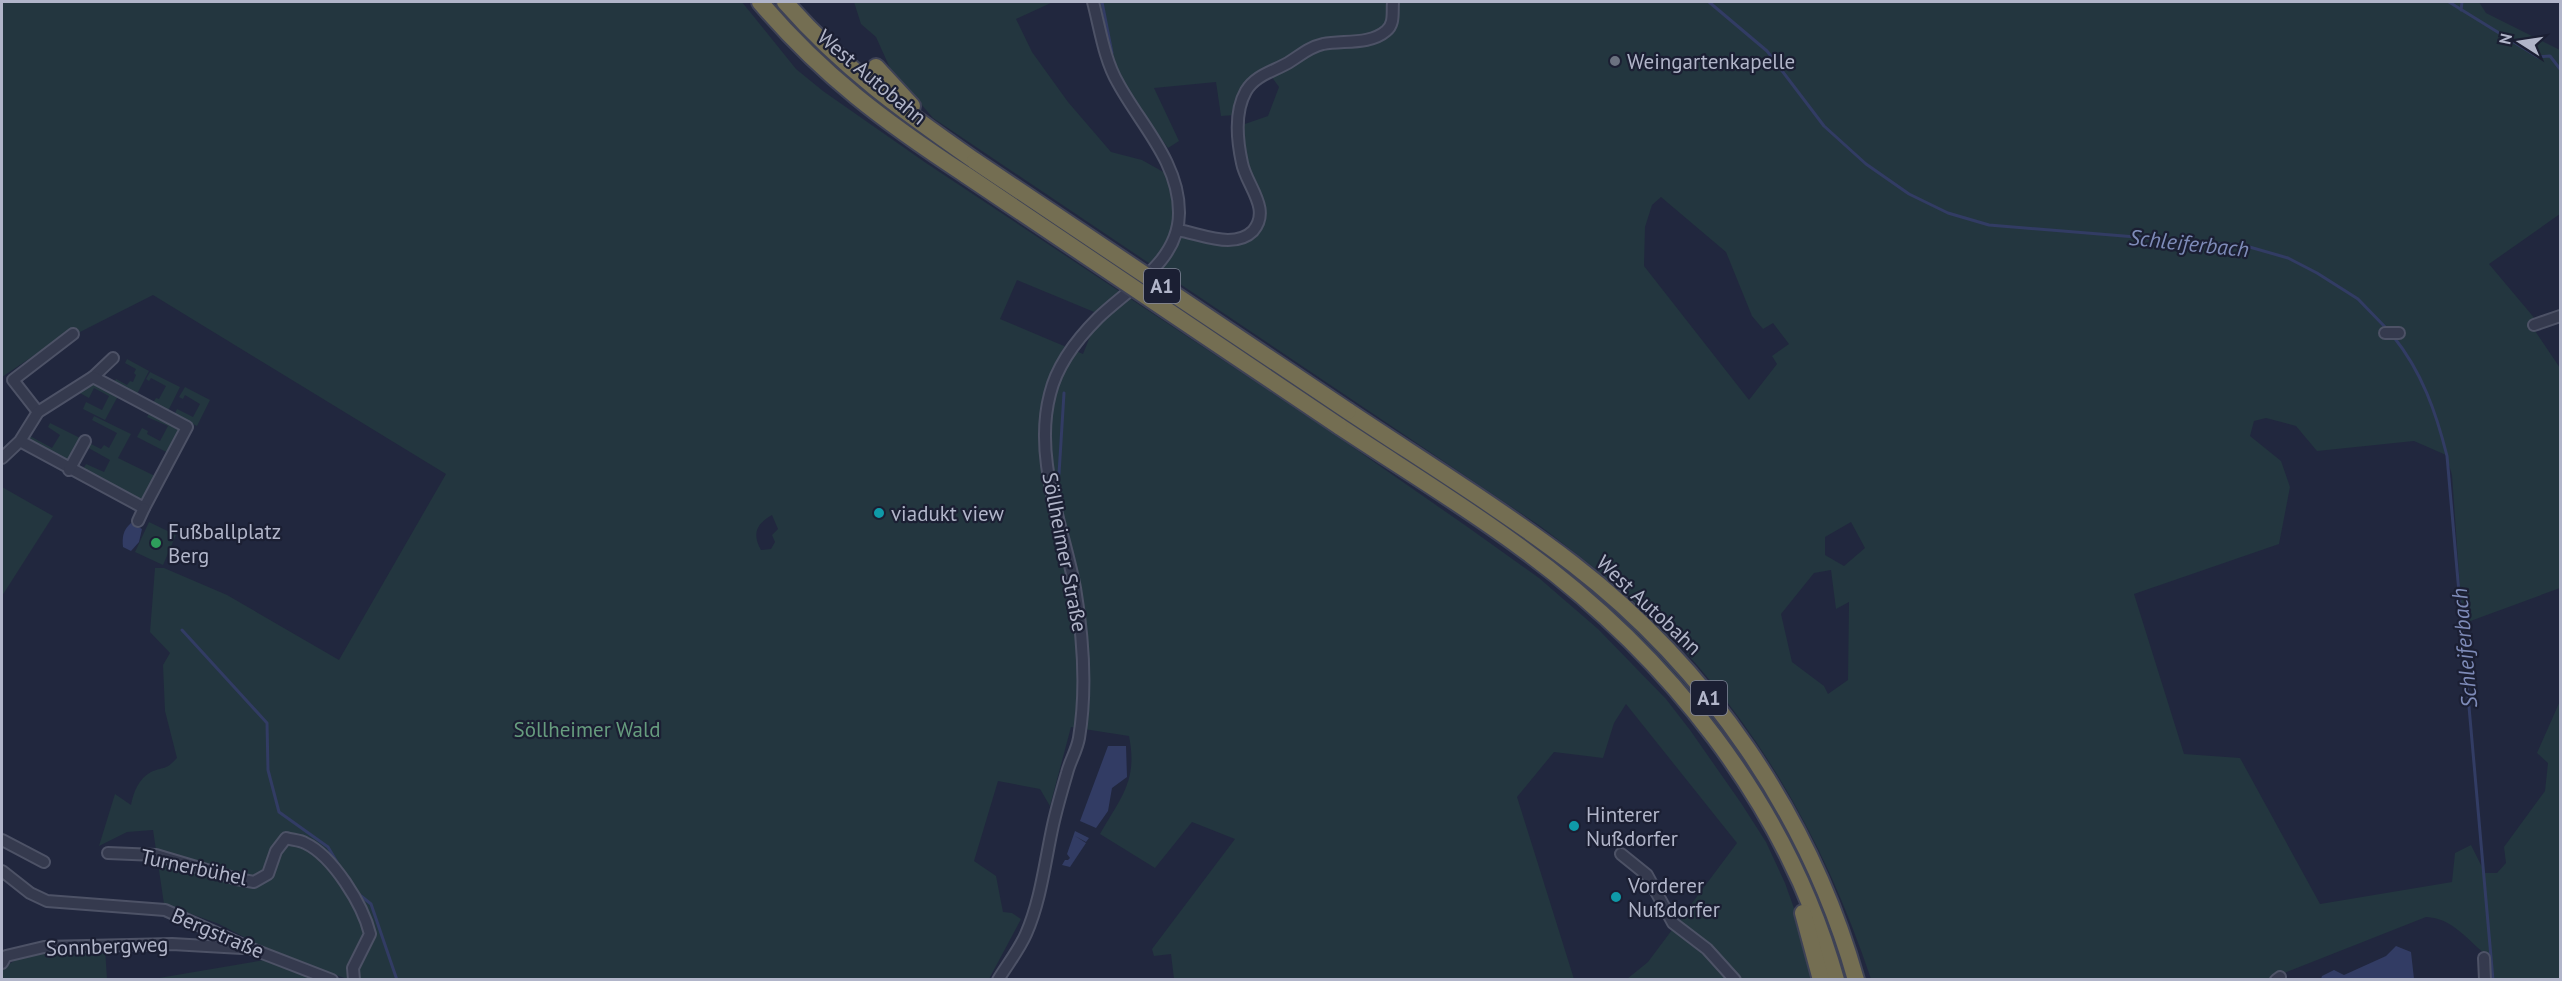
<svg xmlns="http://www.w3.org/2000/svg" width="2562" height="981" viewBox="0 0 2562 981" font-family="'PT Sans',sans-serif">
<rect width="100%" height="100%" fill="#21273e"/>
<g fill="#23363f" fill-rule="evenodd">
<path d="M2,2H742L796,69L823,91L926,163L1334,434L1469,528L1539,578L1598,629L1666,699L1690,730L1741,803L1766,842L1785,883L1805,939L1813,979H1627L1648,962L1737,843L1626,704L1614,723L1603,758L1554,752L1517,797L1574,979H1174L1171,954L1154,956L1152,949L1235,839L1192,822L1155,868L1100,834C1121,797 1138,781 1129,736L1071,727L1050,806L1040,789L998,781L974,861L996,876L1003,912L1012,913L1021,919L989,979H347L269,950L219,924L164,904L153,830L127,832L99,846L115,794L131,805C133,793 139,778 151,772C165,766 165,771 177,758L165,711L163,665L170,653L150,632L155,568H164L227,595L339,660L446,474L153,295L78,333L72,330L2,377ZM1017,280L1099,314L1083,354L1000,319ZM772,515L778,529L772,535L775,542L771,549L761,550C752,534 756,524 772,515Z"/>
<path d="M854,2H1053L1016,19L1032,52L1068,102L1111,152L1142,160L1167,174C1172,193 1177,212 1173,231L1225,243L1262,224L1245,166L1242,125L1268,116L1279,87L1271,76L1259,75L1235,115L1221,116L1216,82L1154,88L1179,141L1168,148L1125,89L1117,71L1100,2H2479L2486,13L2560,50V214L2489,264L2536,320L2533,328L2560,368V588L2465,623L2461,602L2452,475L2446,455L2414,441L2317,451L2296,426L2266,418L2254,421L2250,436L2281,461L2290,487L2279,544L2134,594L2184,754L2240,758L2320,904L2452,882L2455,853L2471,845L2485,873H2497L2506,863L2504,847L2545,791L2548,763L2537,753L2560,701V979H2488L2486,955C2467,939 2452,918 2426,917L2269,979H1871C1825,841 1753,713 1646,612C1612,581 1577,554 1540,526L933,118L890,68L876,37L861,24ZM1661,197L1726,252L1752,316L1763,329L1773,323L1789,344L1772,356L1777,364L1749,400L1644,266L1645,227L1652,205ZM1851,522L1865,548L1844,566L1825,555V537ZM1831,570L1836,609L1849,602L1848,680L1828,694L1824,686L1792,662L1781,614L1814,573Z"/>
<path d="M127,359L149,371L136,396L113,384L116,379L127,385L130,381L133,382L136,375L134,373L136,369L125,363Z"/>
<path d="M150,372L180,387L168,411L153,403L156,398L159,399L166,386L151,378L149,381L146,379Z"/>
<path d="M92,383L118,396L105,420L83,409L86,402L102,410L109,396L94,388L89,398L78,392Z"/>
<path d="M185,387L210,400L197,426L174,415L177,409L193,417L200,404L185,395L183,399L179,397Z"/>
<path d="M150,412L177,429L179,433L170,454L137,437L142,428L148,431L147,434L160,441L168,426L147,417Z"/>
<path d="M94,416L131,434L118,458L157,477L144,498H134L82,471L86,464L104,472L110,460L85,446L87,442L101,449L104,445L109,448L117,433L92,420Z"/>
<path d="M50,423L82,439L73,457L67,462L29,442L28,435L52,448L60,435L48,427Z"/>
<path d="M2,487L53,516L2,596Z"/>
<path d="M1494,516L1553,557L1649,640L1727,731L1764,787L1801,851L1829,918L1849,979H1844L1824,920L1680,682L1644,642L1597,599L1552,562L1491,518Z"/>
<path d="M149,522L176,535L163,565L135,552Z"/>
<path d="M105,948L107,979H2V970C28,945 71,950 105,948Z"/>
<path d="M265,960L316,979H153Z"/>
</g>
<g fill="#323c64">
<path d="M131,523L142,529L139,542L131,551L123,547C122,537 123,530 131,523Z"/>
<path d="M1108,746H1126L1127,777L1112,788L1108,811L1096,828L1080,821Z"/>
<path d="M1075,831L1089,838L1086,842L1075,836L1086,843L1070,867L1062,865L1065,860H1068L1070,858L1067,854Z"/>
<path d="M2396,946L2411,952L2414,979H2321L2322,976L2334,970L2344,975L2386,956Z"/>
</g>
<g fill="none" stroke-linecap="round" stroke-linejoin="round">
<g stroke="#323c64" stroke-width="3">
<path d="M1102,2L1112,53"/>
<path d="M1709,2L1767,51L1824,126L1866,164L1909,194L1948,213L1989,225L2246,246L2288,258L2317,273L2358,299L2387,329"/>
<path d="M2449,2L2538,57L2550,56L2560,69"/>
<path d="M2461,10L2462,2"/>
<path d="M2393,336C2422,372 2436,412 2447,456L2493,980"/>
<path d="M1059,474L1064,393"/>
<path d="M182,630L267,723L268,770L279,812L328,847L341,869"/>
<path d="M356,892L371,904L397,980"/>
</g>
<g stroke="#4d5266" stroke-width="14">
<g id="minor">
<path d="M1178,230C1194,233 1212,240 1228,240C1237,240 1247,237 1253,231C1272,209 1246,185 1242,163C1237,140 1234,112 1246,91C1256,74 1276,71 1291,61C1302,54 1310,47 1323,44C1343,40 1370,45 1386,31C1395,24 1392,12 1393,2"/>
<path d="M2534,325L2560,316"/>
<path d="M2385,333H2399"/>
<path d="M93,377L113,358"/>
<path d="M38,412L13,380L73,334"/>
<path d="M2,458L20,441L38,412L93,377L187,427L144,508L20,441"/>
<path d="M69,470L85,441"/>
<path d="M138,521L144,508"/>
<path d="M2,840L44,862"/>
<path d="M108,853L156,855L237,879L254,882L268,874L276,851L286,838C292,840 300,840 305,843C333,856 363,905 370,934L353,968L354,980"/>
<path d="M1621,854L1647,875L1673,923L1707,949L1735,980"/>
<path d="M2,871L30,893L47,901L165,910L252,949L332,980"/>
<path d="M2484,958L2485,980"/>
<path d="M2,963L6,956L44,947L172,944L242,948"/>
<path d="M998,980C1007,965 1019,950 1026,934C1041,900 1045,861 1053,825C1057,807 1062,790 1067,773C1070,761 1077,750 1079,738C1087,690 1083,636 1075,588C1063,525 1033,459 1050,394C1057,365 1077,339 1098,318C1129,288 1180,261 1179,212C1179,162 1140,124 1118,83C1104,59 1100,28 1093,2"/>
<path d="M2276,980L2280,977"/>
</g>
</g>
<g stroke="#3e4256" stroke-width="20">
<g id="highway">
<path d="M760,2C823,76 885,122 966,175"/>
<path d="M785,2C844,69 902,110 975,161"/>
<path d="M876,67L912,106"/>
<path d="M1348,411C1423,461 1501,509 1573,564C1708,668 1810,816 1856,980"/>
<path d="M1339,426C1399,466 1462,504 1520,547C1667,654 1787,803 1836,980"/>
<path d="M1803,913L1821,980"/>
</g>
</g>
<use href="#minor" stroke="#353a4e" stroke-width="10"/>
<use href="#highway" stroke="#746e52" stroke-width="16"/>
<g stroke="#3e4256" stroke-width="20" stroke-linecap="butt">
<g id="highway-bridge">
<path d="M975,161L1348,411"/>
<path d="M966,175L1339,426"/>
</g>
</g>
<use href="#highway-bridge" stroke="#746e52" stroke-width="16"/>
</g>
<circle fill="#6b7280" stroke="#1b1f33" stroke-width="2" cx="1615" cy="61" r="6"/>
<g fill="#0f9aa8" stroke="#1b1f33" stroke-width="2">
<circle cx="879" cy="513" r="6"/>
<circle cx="1574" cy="826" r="6"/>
<circle cx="1616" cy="897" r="6"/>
</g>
<circle fill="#2e9e5b" stroke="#1b1f33" stroke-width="2" cx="156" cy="543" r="6"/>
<g text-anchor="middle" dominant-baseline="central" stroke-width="4.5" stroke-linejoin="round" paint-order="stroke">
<g fill="#1b1f33" stroke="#84889c" stroke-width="1.5">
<rect x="1144" y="269" width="36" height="34" rx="4.5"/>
<rect x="1691" y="681" width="36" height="34" rx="4.5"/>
</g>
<g font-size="20" font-weight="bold" fill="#b1b5c9">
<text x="1162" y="286">A1</text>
<text x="1709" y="698">A1</text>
</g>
<g font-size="21" fill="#b1b5c9" stroke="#1b1f33" text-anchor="start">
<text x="1627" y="61">Weingartenkapelle</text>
<text x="891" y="513">viadukt view</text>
<text x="168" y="531">Fußballplatz<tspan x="168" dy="24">Berg</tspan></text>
<text x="1586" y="814">Hinterer<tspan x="1586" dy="24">Nußdorfer</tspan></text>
<text x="1628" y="885">Vorderer<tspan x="1628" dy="24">Nußdorfer</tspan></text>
</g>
<g font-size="21" fill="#b1b5c9" stroke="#1b1f33">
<text transform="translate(872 77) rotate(40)">West Autobahn</text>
<text transform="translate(1065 552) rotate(79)">Söllheimer Straße</text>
<text transform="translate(1649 605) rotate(43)">West Autobahn</text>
<text transform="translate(194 867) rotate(12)">Turnerbühel</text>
<text transform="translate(218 933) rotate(23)">Bergstraße</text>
<text transform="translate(107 946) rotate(-2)">Sonnbergweg</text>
</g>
<g font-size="21" fill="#669c7e" stroke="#1b1f33">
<text x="587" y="729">Söllheimer Wald</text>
</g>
<g font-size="22" font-style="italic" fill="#7e8bb8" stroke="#1b1f33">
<text transform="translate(2189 243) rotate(6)">Schleiferbach</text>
<text transform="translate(2464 648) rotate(-95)">Schleiferbach</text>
</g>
</g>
<rect width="2562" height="981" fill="none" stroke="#b1b5c9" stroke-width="6"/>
<g transform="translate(2520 42) rotate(282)" stroke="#1b1f33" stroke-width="4.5" paint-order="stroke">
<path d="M0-4.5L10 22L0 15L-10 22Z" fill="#b1b5c9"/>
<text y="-9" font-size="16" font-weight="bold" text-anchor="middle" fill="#b1b5c9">N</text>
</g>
</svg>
